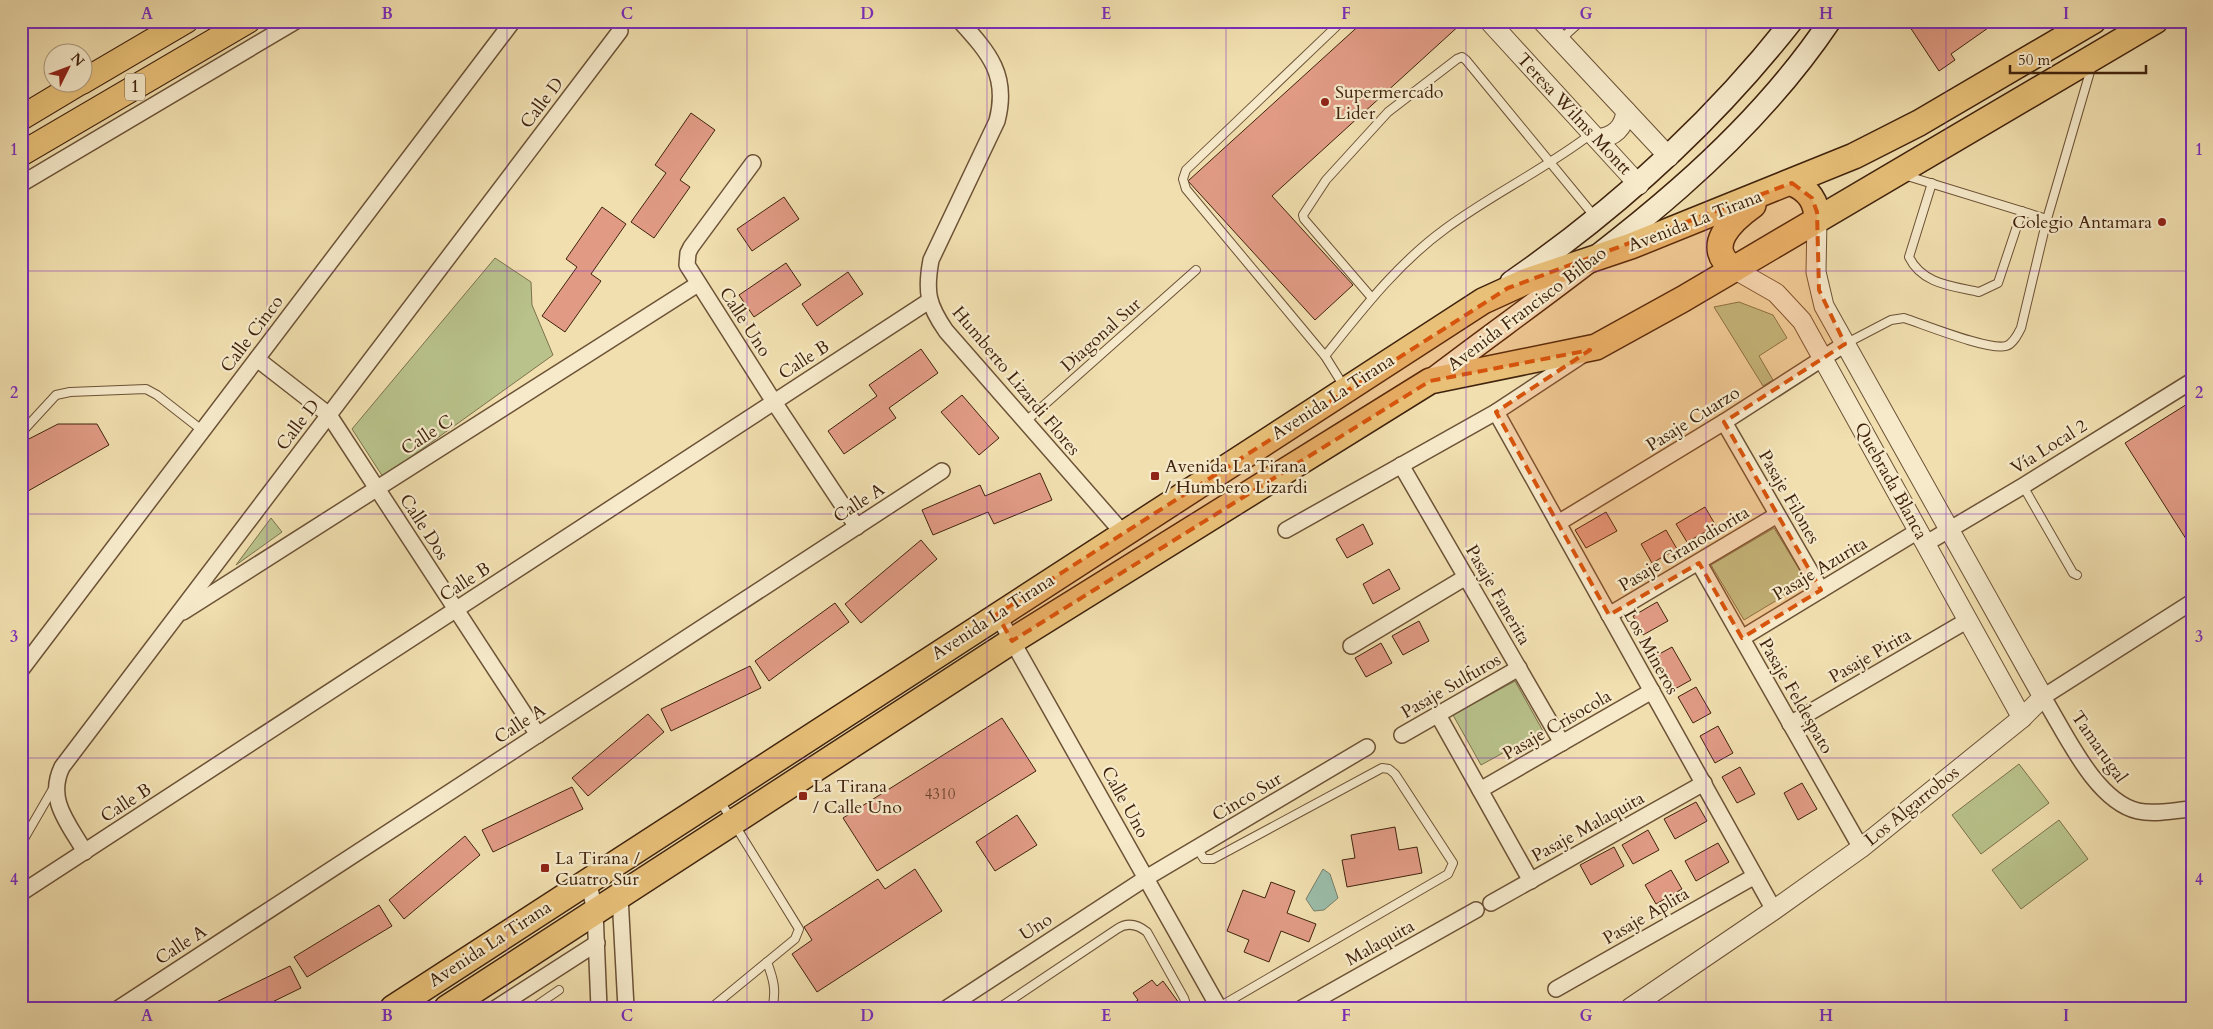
<svg xmlns="http://www.w3.org/2000/svg" width="2213" height="1029" viewBox="0 0 2213 1029" font-family="Cardo,serif">
<rect width="100%" height="100%" fill="#f1dfaf"/>
<filter id="stains"><feTurbulence type="fractalNoise" baseFrequency=".004" numOctaves="4"/><feColorMatrix values="0 0 0 0 .2 0 0 0 0 .09 0 0 0 0 .02 0 0 0 .5 -.17"/></filter>
<radialGradient id="worn" r=".72"><stop offset=".6" stop-color="#630" stop-opacity="0"/><stop offset="1" stop-color="#630" stop-opacity=".3"/></radialGradient>
<g fill="#b9c28b" stroke="#7c724c">
<path d="M495,258L531,282L532,305L553,355L383,477L352,429Z"/>
<path d="M1739,302L1773,315L1787,338L1759,356L1773,380L1763,386L1714,307Z"/>
<path d="M271,518L282,532L236,565Z"/>
<path d="M1774,528L1807,582L1744,620L1711,565Z"/>
<path d="M1515,681L1543,731L1481,765L1453,715Z"/>
<path d="M2019,764L2049,803L1981,854L1952,815Z"/>
<path d="M2059,820L2088,859L2021,909L1992,870Z"/>
</g>
<path fill="#9bbdaa" stroke="#777f6b" d="M1323,869L1330,874L1338,898L1324,910L1314,911L1306,899Z"/>
<g fill="#e19b85" stroke="#40230d">
<path d="M1364,21H1460L1462,23L1272,196L1353,285L1315,320L1188,181Z"/>
<path d="M1906,21H1998L1951,54L1955,60L1939,71Z"/>
<path d="M691,113L715,130L680,180L690,187L654,238L631,222L666,173L655,165Z"/>
<path d="M784,197L799,219L752,251L737,229Z"/>
<path d="M602,207L626,224L591,274L601,281L565,332L542,316L577,267L566,259Z"/>
<path d="M786,263L801,285L754,317L739,295Z"/>
<path d="M848,272L863,294L817,326L802,304Z"/>
<path d="M921,349L938,373L889,408L896,418L844,454L828,431L877,396L869,385Z"/>
<path d="M962,395L999,438L979,455L941,412Z"/>
<path d="M2192,401V540L2188,542L2125,443Z"/>
<path d="M58,424H97L109,445L21,495V443Z"/>
<path d="M1040,473L1052,500L994,524L988,512L933,535L922,510L980,485L985,496Z"/>
<path d="M1705,507L1716,526L1687,542L1676,524Z"/>
<path d="M1606,512L1617,531L1586,548L1575,530Z"/>
<path d="M1363,524L1373,544L1347,558L1336,539Z"/>
<path d="M1666,530L1677,549L1652,563L1641,544Z"/>
<path d="M921,540L937,559L861,623L845,604Z"/>
<path d="M1389,569L1400,589L1373,604L1363,584Z"/>
<path d="M1657,602L1668,621L1643,635L1633,616Z"/>
<path d="M835,603L849,622L769,681L755,661Z"/>
<path d="M1419,621L1429,641L1403,655L1392,636Z"/>
<path d="M1381,643L1392,663L1366,677L1355,658Z"/>
<path d="M1672,647L1691,680L1673,690L1654,657Z"/>
<path d="M750,666L761,688L671,731L661,709Z"/>
<path d="M1696,687L1711,713L1693,723L1678,697Z"/>
<path d="M648,714L664,732L588,796L572,778Z"/>
<path d="M1002,718L1036,771L877,871L843,818Z"/>
<path d="M1718,726L1733,753L1715,763L1700,736Z"/>
<path d="M1740,767L1755,794L1737,803L1722,777Z"/>
<path d="M1802,783L1817,809L1798,820L1784,793Z"/>
<path d="M572,787L583,809L493,852L482,830Z"/>
<path d="M1696,802L1707,821L1675,839L1664,819Z"/>
<path d="M1017,815L1037,845L995,871L976,842Z"/>
<path d="M1395,827L1399,850L1417,847L1422,873L1347,887L1342,860L1355,858L1351,835Z"/>
<path d="M1648,830L1659,850L1633,864L1622,845Z"/>
<path d="M465,836L480,855L404,919L389,900Z"/>
<path d="M1718,843L1729,862L1696,881L1685,861Z"/>
<path d="M1614,847L1624,866L1591,885L1580,865Z"/>
<path d="M915,869L942,911L817,992L792,954L812,940L804,927L878,879L885,889Z"/>
<path d="M1671,870L1682,889L1656,904L1645,885Z"/>
<path d="M1271,882L1295,891L1287,913L1316,924L1309,942L1281,931L1269,962L1244,952L1249,940L1227,931L1243,890L1265,898Z"/>
<path d="M379,905L392,926L307,977L294,957Z"/>
<path d="M290,966L301,988L260,1008H204Z"/>
<path d="M1152,980L1157,986L1163,981L1179,1003L1173,1008H1127L1138,1000L1133,993Z"/>
</g>
<g fill="none" stroke-linecap="round" stroke-linejoin="round">
<g stroke="#6c5236" stroke-width="10">
<g id="service">
<path d="M1342,21L1186,170L1183,179L1186,189L1325,356L1345,388"/>
<path d="M1560,40L1581,21"/>
<path d="M1904,175L2047,219"/>
<path d="M1932,183L1909,257C1922,284 1952,286 1979,292L1998,283L2022,211"/>
<path d="M1372,298L1304,219L1303,215L1326,180L1388,112L1457,59L1462,57L1466,60L1595,217"/>
<path d="M1845,344L1891,320L1904,318C1923,324 1989,351 2006,346C2013,344 2018,334 2021,328L2047,219L2092,65"/>
<path d="M1325,356C1362,310 1397,264 1445,229C1492,194 1544,170 1591,134"/>
<path d="M1025,422L1196,270"/>
<path d="M21,433L56,395L70,392L146,389L157,395L203,431"/>
<path d="M2023,486L2073,573L2077,575"/>
<path d="M21,844L54,787"/>
<path d="M1197,848L1204,859H1213L1382,768L1389,769L1395,774L1453,863L1448,874L1219,1007"/>
<path d="M767,962C773,978 777,991 772,1008"/>
<path d="M533,1008L559,990"/>
<path d="M711,1008L795,939L799,929L720,801"/>
<path d="M999,1008L1117,929C1127,922 1137,924 1147,932L1184,998L1187,1008"/>
</g>
</g>
<g stroke="#6c5236" stroke-width="18">
<g id="minor">
<path d="M960,21C989,53 1009,75 997,121L931,260C925,292 928,305 946,331L1123,533"/>
<path d="M2190,21L2192,24"/>
<path d="M753,163L691,247L688,253L687,265L774,402L857,527"/>
<path d="M21,184L296,21"/>
<path d="M257,359L329,415L538,735"/>
<path d="M1496,412L1774,910"/>
<path d="M1724,422L1821,590"/>
<path d="M1401,465L1562,743"/>
<path d="M1558,523L1724,422L1845,344"/>
<path d="M1286,530L1496,412L1584,354"/>
<path d="M1925,544L2023,486L2192,381"/>
<path d="M1699,563L1861,848"/>
<path d="M2192,602L2043,697C2065,732 2095,801 2138,811C2155,815 2175,810 2192,809"/>
<path d="M183,612L698,284"/>
<path d="M997,614L1219,1008"/>
<path d="M1609,615L1777,515"/>
<path d="M1742,638L1918,531"/>
<path d="M1351,646L1466,577"/>
<path d="M21,670L513,21"/>
<path d="M1438,715L1531,881"/>
<path d="M1790,724L1968,620"/>
<path d="M1402,735L1519,668"/>
<path d="M1480,790L1652,691"/>
<path d="M85,852C69,824 46,800 62,767L620,31"/>
<path d="M588,880L595,911L599,1008"/>
<path d="M21,893L929,301"/>
<path d="M620,896L626,1008"/>
<path d="M1491,903L1704,783"/>
<path d="M1556,989L1755,876"/>
<path d="M119,1008L942,471"/>
<path d="M496,1008L597,943"/>
<path d="M947,1008L1146,878L1367,747"/>
<path d="M1302,1008L1476,910"/>
</g>
</g>
<g stroke="#6c5236" stroke-width="21">
<g id="tertiary">
<path d="M1489,21L1639,185"/>
<path d="M1542,21L1669,157"/>
<path d="M1597,139C1614,137 1624,128 1626,111"/>
<path d="M1734,269L1776,293L1802,321L2022,718"/>
<path d="M1630,1008L1774,910L1861,848L2022,718L2043,697L1824,306L1816,272L1817,220"/>
</g>
</g>
<g stroke="#40230d" stroke-width="24">
<g id="secondary">
<path d="M1511,282C1618,208 1712,123 1792,21"/>
<path d="M1430,381C1573,272 1728,173 1830,21"/>
</g>
</g>
<g stroke="#40230d" stroke-width="26">
<g id="primary">
<path d="M82,82L186,21"/>
<path d="M21,118L81,82"/>
<path d="M21,154L248,21"/>
</g>
</g>
<g stroke="#40230d" stroke-width="28">
<g id="trunk">
<path d="M1792,183C1809,190 1817,202 1817,220"/>
<path d="M1734,269C1702,247 1732,220 1753,205"/>
<path d="M393,1008L1483,301L1527,281L1631,246L1854,156L1919,123L2093,21"/>
<path d="M447,1008L1012,641L1430,381L1596,347L1683,299L2155,21"/>
</g>
</g>
<use href="#service" stroke="#f6eacb" stroke-width="8"/>
<use href="#minor" stroke="#f6eacb" stroke-width="15"/>
<use href="#tertiary" stroke="#f6eacb" stroke-width="19"/>
<use href="#secondary" stroke="#f6eacb" stroke-width="21"/>
<use href="#primary" stroke="#e8c078" stroke-width="24"/>
<use href="#trunk" stroke="#e8c078" stroke-width="25"/>
</g>
<path fill="#d7540c" fill-opacity="0.2" stroke="#d7540c" stroke-width="4" stroke-dasharray="10 6" stroke-linejoin="round" d="M1792,183L1812,198L1817,212L1819,290L1845,344L1724,422L1821,590L1742,638L1699,563L1609,615L1496,412L1590,350L1430,381L1012,641L997,614L1508,288Z"/>
<path fill="none" stroke="#7b2cbf" stroke-width="1" stroke-opacity="0.55" d="M267,21V1008M507,21V1008M747,21V1008M987,21V1008M1226,21V1008M1466,21V1008M1706,21V1008M1946,21V1008M21,271H2192M21,514H2192M21,758H2192"/>
<g fill="#8f2418" stroke="#f6eacb" stroke-width="2">
<circle cx="1325" cy="102" r="5"/>
<circle cx="2162" cy="222" r="5"/>
<rect x="1150" y="471" width="10" height="10" rx="2.5"/>
<rect x="798" y="791" width="10" height="10" rx="2.5"/>
<rect x="540" y="863" width="10" height="10" rx="2.5"/>
</g>
<g text-anchor="middle" dominant-baseline="central" stroke-width="4.5" stroke-linejoin="round" paint-order="stroke">
<g font-size="15" fill="#68412b">
<text x="940" y="794">4310</text>
</g>
<rect fill="#f6eacb" stroke="#775f46" stroke-width="1" x="125" y="73.5" width="20" height="27" rx="4"/>
<g font-size="16" font-weight="bold" fill="#40230d">
<text x="135" y="87">1</text>
</g>
<g font-size="18" fill="#40230d" stroke="#f6eacb" text-anchor="start">
<text x="1335" y="92">Supermercado<tspan x="1335" dy="21">Lider</tspan></text>
<text x="2152" y="222" text-anchor="end">Colegio Antamara</text>
<text x="1165" y="466">Avenida La Tirana<tspan x="1165" dy="21">/ Humbero Lizardi</tspan></text>
<text x="813" y="786">La Tirana<tspan x="813" dy="21">/ Calle Uno</tspan></text>
<text x="555" y="858">La Tirana /<tspan x="555" dy="21">Cuatro Sur</tspan></text>
</g>
<g font-size="18" fill="#40230d" stroke="#f6eacb">
<text transform="translate(542 103) rotate(-53)">Calle D</text>
<text transform="translate(1574 114) rotate(47)">Teresa Wilms Montt</text>
<text transform="translate(1695 221) rotate(-21)">Avenida La Tirana</text>
<text transform="translate(1527 309) rotate(-37)">Avenida Francisco Bilbao</text>
<text transform="translate(745 322) rotate(57)">Calle Uno</text>
<text transform="translate(252 334) rotate(-53)">Calle Cinco</text>
<text transform="translate(1101 335) rotate(-42)">Diagonal Sur</text>
<text transform="translate(804 360) rotate(-33)">Calle B</text>
<text transform="translate(1016 381) rotate(50)">Humberto Lizardi Flores</text>
<text transform="translate(1333 397) rotate(-33)">Avenida La Tirana</text>
<text transform="translate(1693 419) rotate(-32)">Pasaje Cuarzo</text>
<text transform="translate(298 425) rotate(-53)">Calle D</text>
<text transform="translate(427 435) rotate(-33)">Calle C</text>
<text transform="translate(2049 447) rotate(-32)">Vía Local 2</text>
<text transform="translate(1891 481) rotate(61)">Quebrada Blanca</text>
<text transform="translate(1789 497) rotate(60)">Pasaje Filones</text>
<text transform="translate(859 503) rotate(-33)">Calle A</text>
<text transform="translate(424 527) rotate(57)">Calle Dos</text>
<text transform="translate(1684 549) rotate(-31)">Pasaje Granodiorita</text>
<text transform="translate(1820 569) rotate(-31)">Pasaje Azurita</text>
<text transform="translate(465 582) rotate(-33)">Calle B</text>
<text transform="translate(1498 595) rotate(60)">Pasaje Fanerita</text>
<text transform="translate(993 617) rotate(-33)">Avenida La Tirana</text>
<text transform="translate(1651 652) rotate(61)">Los Mineros</text>
<text transform="translate(1870 656) rotate(-30)">Pasaje Pirita</text>
<text transform="translate(1451 686) rotate(-30)">Pasaje Sulfuros</text>
<text transform="translate(1796 696) rotate(60)">Pasaje Feldespato</text>
<text transform="translate(520 724) rotate(-33)">Calle A</text>
<text transform="translate(1557 725) rotate(-30)">Pasaje Crisocola</text>
<text transform="translate(2099 747) rotate(55)">Tamarugal</text>
<text transform="translate(1247 797) rotate(-31)">Cinco Sur</text>
<text transform="translate(1125 802) rotate(61)">Calle Uno</text>
<text transform="translate(126 803) rotate(-33)">Calle B</text>
<text transform="translate(1912 806) rotate(-39)">Los Algarrobos</text>
<text transform="translate(1588 827) rotate(-29)">Pasaje Malaquita</text>
<text transform="translate(1646 916) rotate(-30)">Pasaje Aplita</text>
<text transform="translate(1036 927) rotate(-33)">Uno</text>
<text transform="translate(1380 943) rotate(-29)">Malaquita</text>
<text transform="translate(490 944) rotate(-33)">Avenida La Tirana</text>
<text transform="translate(181 945) rotate(-33)">Calle A</text>
</g>
</g>
<rect width="2213" height="1029" fill="none" stroke="#f1dfaf" stroke-width="55"/>
<g transform="translate(68 68) rotate(48)"><circle r="24" fill="#f6eacb" stroke="#ad9a7f"/>
<path d="M0-4L9 19L0 12L-9 19Z" fill="#8f2418"/>
<text y="-8" font-size="14" font-weight="bold" text-anchor="middle" fill="#40230d">N</text>
</g>
<path d="M2010 65v8h136v-8" fill="none" stroke="#40230d" stroke-width="2.5"/>
<text x="2018" y="65" font-size="15" fill="#40230d" stroke="#f6eacb" stroke-width="4" paint-order="stroke">50 m</text>
<rect x="28" y="28" width="2158" height="974" fill="none" stroke="#7b2cbf" stroke-width="2"/>
<g font-size="16" text-anchor="middle" font-weight="bold" fill="#7b2cbf">
<text x="147" y="19">A</text>
<text x="387" y="19">B</text>
<text x="627" y="19">C</text>
<text x="867" y="19">D</text>
<text x="1106" y="19">E</text>
<text x="1346" y="19">F</text>
<text x="1586" y="19">G</text>
<text x="1826" y="19">H</text>
<text x="2066" y="19">I</text>
<text x="14" y="155">1</text>
<text x="2199" y="155">1</text>
<text x="14" y="398">2</text>
<text x="2199" y="398">2</text>
<text x="14" y="642">3</text>
<text x="2199" y="642">3</text>
<text x="14" y="885">4</text>
<text x="2199" y="885">4</text>
<text x="147" y="1021">A</text>
<text x="387" y="1021">B</text>
<text x="627" y="1021">C</text>
<text x="867" y="1021">D</text>
<text x="1106" y="1021">E</text>
<text x="1346" y="1021">F</text>
<text x="1586" y="1021">G</text>
<text x="1826" y="1021">H</text>
<text x="2066" y="1021">I</text>
</g>
<rect width="100%" height="100%" filter="url(#stains)"/>
<rect width="100%" height="100%" fill="url(#worn)"/>
</svg>
